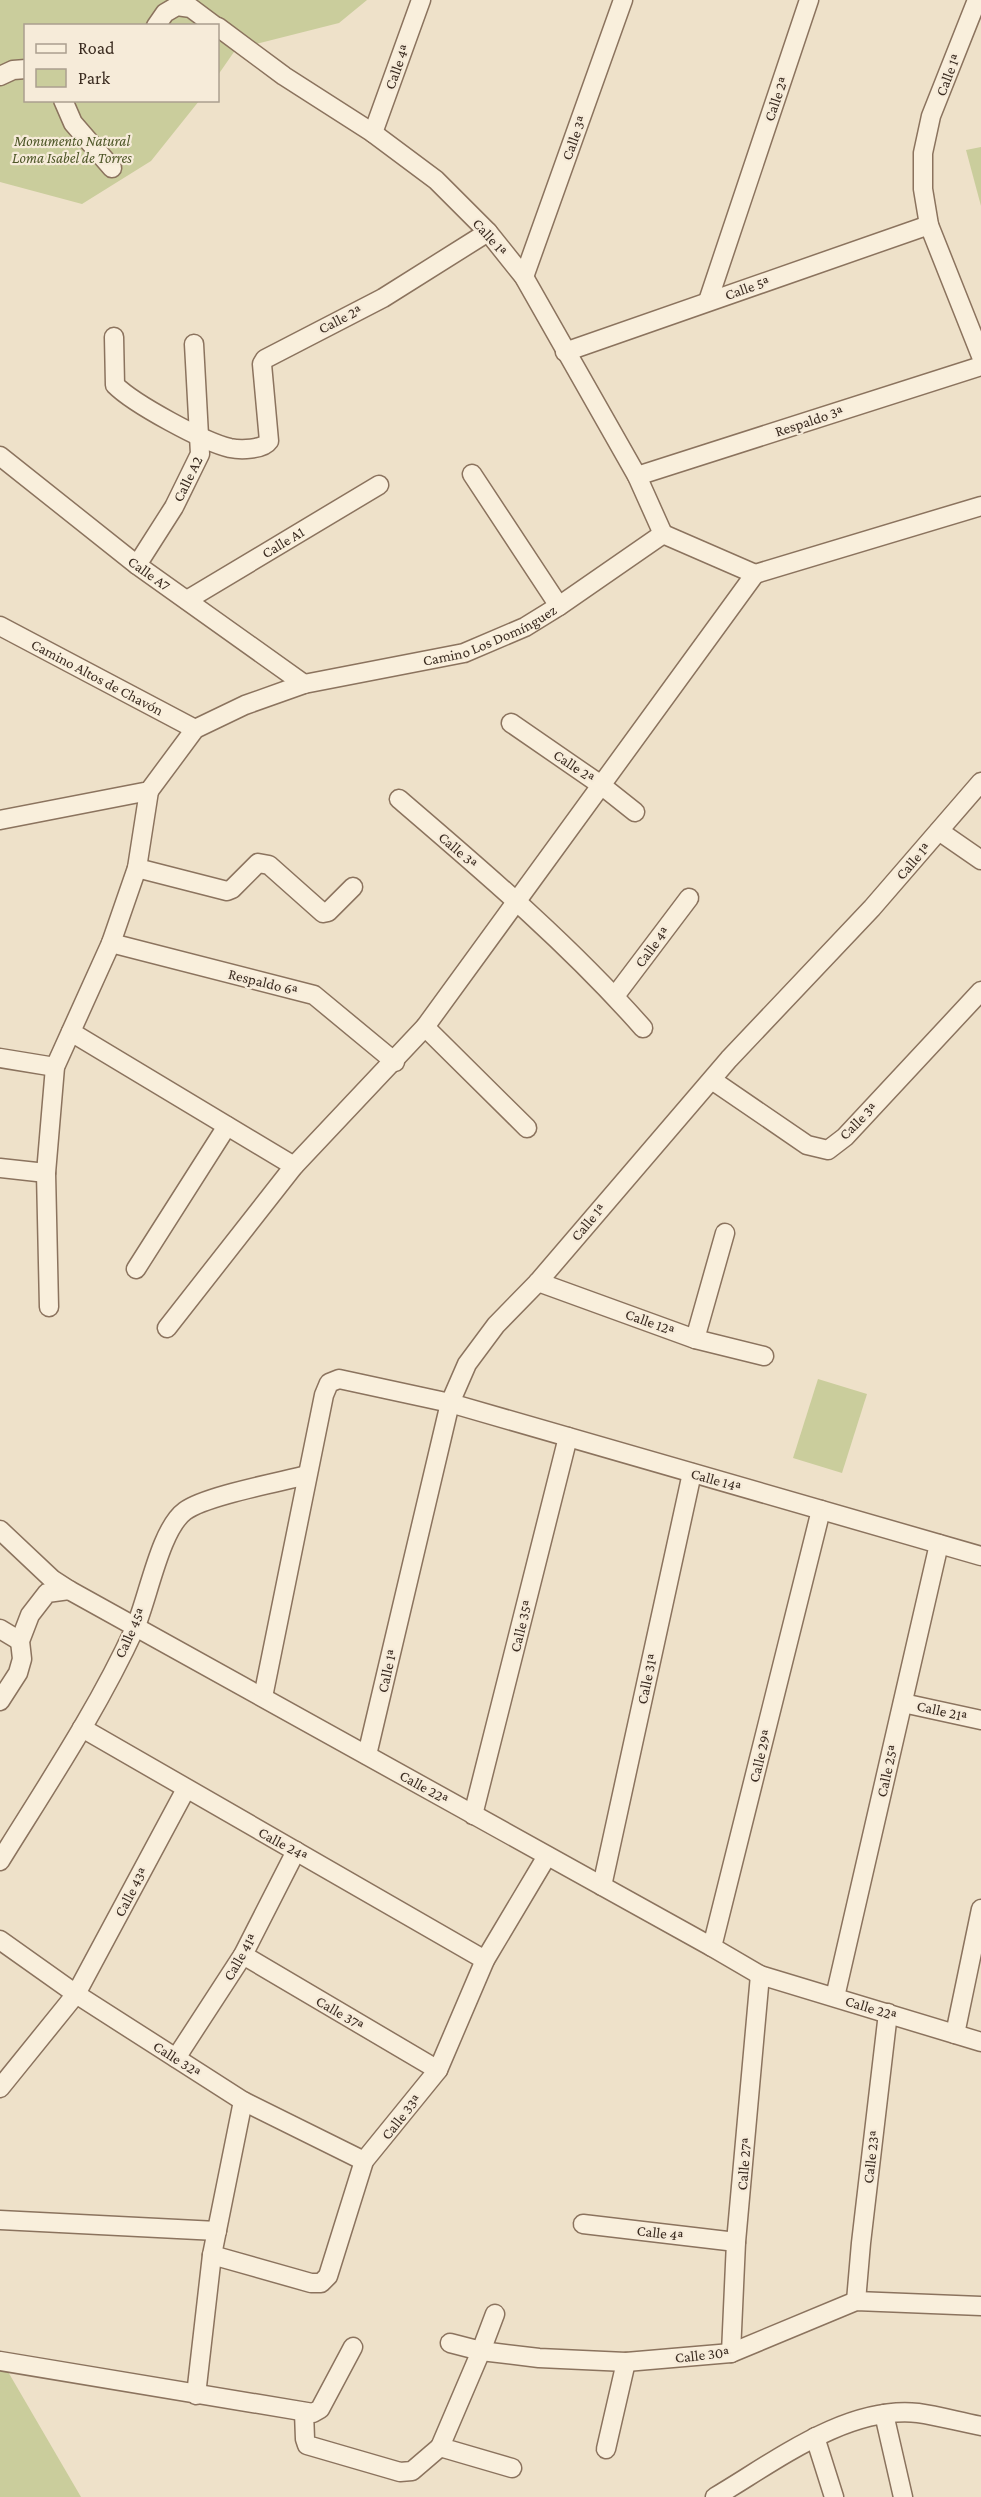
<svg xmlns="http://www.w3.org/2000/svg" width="981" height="2497" viewBox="0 0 981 2497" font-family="'Crimson Pro',serif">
<rect width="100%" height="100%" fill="#eee1c9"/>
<g fill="#cacd9c">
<path d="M0,0H367L339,23L236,49L218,75V26H26V100L199,101L151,161L82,204L0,182Z"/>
<path d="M981,147V206L966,150Z"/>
<path d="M818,1379L867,1394L842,1473L793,1458Z"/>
<path d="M0,2358L81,2497H0Z"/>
</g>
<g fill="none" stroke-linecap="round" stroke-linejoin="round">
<g stroke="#8b735e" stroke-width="21">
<g id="minor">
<path d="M977,0L931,116L923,153V189L929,225L981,356"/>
<path d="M156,26L165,13L177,6L191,8L215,26"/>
<path d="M218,27L284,76L373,133L436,180L488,232L524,277L637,476L663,534"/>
<path d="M0,76L13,70L26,69"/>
<path d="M63,100L73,123L112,168"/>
<path d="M373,133L421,0"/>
<path d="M524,277L623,0"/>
<path d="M708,301L809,0"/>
<path d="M114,337L115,385C134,404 204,442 230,448C240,450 263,450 269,441L262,364L265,359L383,298L488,232"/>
<path d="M565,352L929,225"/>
<path id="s1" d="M0,456L137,565L304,684"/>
<path d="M472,474L559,606"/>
<path d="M637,476L981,366"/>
<path d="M663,534L755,574L981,506"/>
<path id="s2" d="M137,565L174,507L200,454L194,344"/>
<path id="s3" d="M187,600L379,485"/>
<path id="s4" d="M0,626L195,729"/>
<path d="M511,723L601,785L635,812"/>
<path d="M399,799C484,872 569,944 643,1028"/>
<path id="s5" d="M0,820L149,791L195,729L245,705L304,684L464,653L525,627L559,606L663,534"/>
<path d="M939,831L981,860"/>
<path d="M137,868L227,891L232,889L258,863L269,865L323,913L328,912L353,887"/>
<path d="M111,943L314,995L395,1062"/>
<path d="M615,996L689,898"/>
<path d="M425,1027L527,1128"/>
<path d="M71,1032L294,1166"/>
<path d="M0,1058L55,1067"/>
<path d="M712,1080L807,1145L828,1150L845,1137L981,991"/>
<path d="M0,1168L46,1173"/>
<path d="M136,1269L227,1126"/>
<path d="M538,1282L695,1339L764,1356"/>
<path d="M49,1307L46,1173L55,1067L111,943L137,868L149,791"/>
<path d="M167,1328L294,1166L425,1027L755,574"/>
<path d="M695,1339L725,1233"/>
<path d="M821,1510L712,1947L760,1975L981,2042"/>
<path d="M0,1530L52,1579L69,1590L712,1947"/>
<path d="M0,1629L20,1641"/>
<path d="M263,1697L324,1395L329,1383L339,1379L450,1403L981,1556"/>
<path d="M0,1701L18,1673L22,1659L20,1641L30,1615L47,1593L69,1590"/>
<path d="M903,1703L981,1720"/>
<path d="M82,1728L485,1960"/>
<path d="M367,1755L450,1403L467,1364L496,1325L538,1282L729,1059L872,908L981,782"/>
<path d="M473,1815L568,1437"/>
<path d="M0,1861C47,1785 98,1709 135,1628C148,1599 160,1529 185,1511C205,1496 280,1482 307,1475"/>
<path d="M602,1886L692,1473"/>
<path d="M0,1940L76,1994L243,2101L364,2161"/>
<path d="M243,1955L438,2070"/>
<path d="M835,1997L939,1544"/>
<path d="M955,2034L981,1909"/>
<path d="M176,2058L243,1955L296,1851"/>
<path d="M0,2088L76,1994L186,1789"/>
<path d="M0,2220L217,2231"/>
<path d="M583,2224L736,2242"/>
<path d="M212,2255L311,2283H321L328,2276L364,2161L438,2070L485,1960L547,1856"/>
<path d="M856,2301L861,2243L888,2013"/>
<path d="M495,2314L481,2351L440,2447L512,2468"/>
<path d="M450,2343L481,2351L539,2358L626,2362L731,2353L856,2301L981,2306"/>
<path d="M731,2353L736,2242L760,1975"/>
<path d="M0,2361L313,2413L320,2409L353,2347"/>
<path d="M196,2395L212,2255L243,2101"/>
<path d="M304,2412L305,2439L307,2445L400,2472L412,2471L440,2447"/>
<path d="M884,2414L903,2497"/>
<path d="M815,2437L834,2497"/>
<path d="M606,2449L626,2362"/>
<path d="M715,2497C773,2463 847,2405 918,2413C939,2416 960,2422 981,2426"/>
</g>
</g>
<use href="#minor" stroke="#f9efdc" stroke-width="18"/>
</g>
<g text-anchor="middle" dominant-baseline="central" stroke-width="4.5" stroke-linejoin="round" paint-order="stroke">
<g font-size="15" fill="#3b2c21" stroke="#f6ebd9">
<text transform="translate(397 67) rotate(-70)">Calle 4ª</text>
<text transform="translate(948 75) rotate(-69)">Calle 1ª</text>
<text transform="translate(776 99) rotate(-71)">Calle 2ª</text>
<text transform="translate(574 138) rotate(-70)">Calle 3ª</text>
<text transform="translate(490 237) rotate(48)">Calle 1ª</text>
<text transform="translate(747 288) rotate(-19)">Calle 5ª</text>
<text transform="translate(340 319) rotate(-27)">Calle 2ª</text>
<text transform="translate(809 421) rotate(-18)">Respaldo 3ª</text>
<text stroke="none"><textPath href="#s2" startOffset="100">Calle A2</textPath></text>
<text stroke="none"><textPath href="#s3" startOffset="112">Calle A1</textPath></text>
<text stroke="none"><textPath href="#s1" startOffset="190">Calle A7</textPath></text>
<text stroke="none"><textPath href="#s5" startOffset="540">Camino Los Domínguez</textPath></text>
<text stroke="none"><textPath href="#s4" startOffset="110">Camino Altos de Chavón</textPath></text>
<text transform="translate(574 766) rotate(34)">Calle 2ª</text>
<text transform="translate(458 850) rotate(41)">Calle 3ª</text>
<text transform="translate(913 861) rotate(-49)">Calle 1ª</text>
<text transform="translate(652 947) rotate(-53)">Calle 4ª</text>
<text transform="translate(263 982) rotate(14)">Respaldo 6ª</text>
<text transform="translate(858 1121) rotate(-45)">Calle 3ª</text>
<text transform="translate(588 1222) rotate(-50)">Calle 1ª</text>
<text transform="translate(650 1322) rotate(20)">Calle 12ª</text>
<text transform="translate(716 1480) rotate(16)">Calle 14ª</text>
<text transform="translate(521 1626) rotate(-76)">Calle 35ª</text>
<text transform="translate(130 1633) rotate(-65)">Calle 45ª</text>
<text transform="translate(387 1671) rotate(-77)">Calle 1ª</text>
<text transform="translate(647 1679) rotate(-78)">Calle 31ª</text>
<text transform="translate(942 1711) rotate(13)">Calle 21ª</text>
<text transform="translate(760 1756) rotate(-76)">Calle 29ª</text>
<text transform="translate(887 1771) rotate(-77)">Calle 25ª</text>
<text transform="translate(424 1787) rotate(29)">Calle 22ª</text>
<text transform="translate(283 1844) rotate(29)">Calle 24ª</text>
<text transform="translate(131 1892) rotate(-62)">Calle 43ª</text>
<text transform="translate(240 1957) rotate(-60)">Calle 41ª</text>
<text transform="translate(871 2008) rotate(17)">Calle 22ª</text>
<text transform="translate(340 2013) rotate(31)">Calle 37ª</text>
<text transform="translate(177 2059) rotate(33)">Calle 32ª</text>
<text transform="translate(401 2117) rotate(-51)">Calle 33ª</text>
<text transform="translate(871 2157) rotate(-83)">Calle 23ª</text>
<text transform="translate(744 2164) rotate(-85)">Calle 27ª</text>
<text transform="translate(660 2233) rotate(7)">Calle 4ª</text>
<text transform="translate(702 2355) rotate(-6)">Calle 30ª</text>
</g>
<g font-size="15" font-style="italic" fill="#4e5728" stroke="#f6ebd9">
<text x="72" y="141">Monumento Natural<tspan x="72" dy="17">Loma Isabel de Torres</tspan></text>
</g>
</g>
<rect x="24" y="24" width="195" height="78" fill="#f6ebd9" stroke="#ab9f8f" stroke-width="1.5"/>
<rect x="36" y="44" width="30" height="9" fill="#f9efdc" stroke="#ab9f8f" stroke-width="1.5"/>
<text x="78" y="54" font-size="18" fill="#3b2c21">Road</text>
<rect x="36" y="69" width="30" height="18" fill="#cacd9c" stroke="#ab9f8f" stroke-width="1.5"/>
<text x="78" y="84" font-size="18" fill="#3b2c21">Park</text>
</svg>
